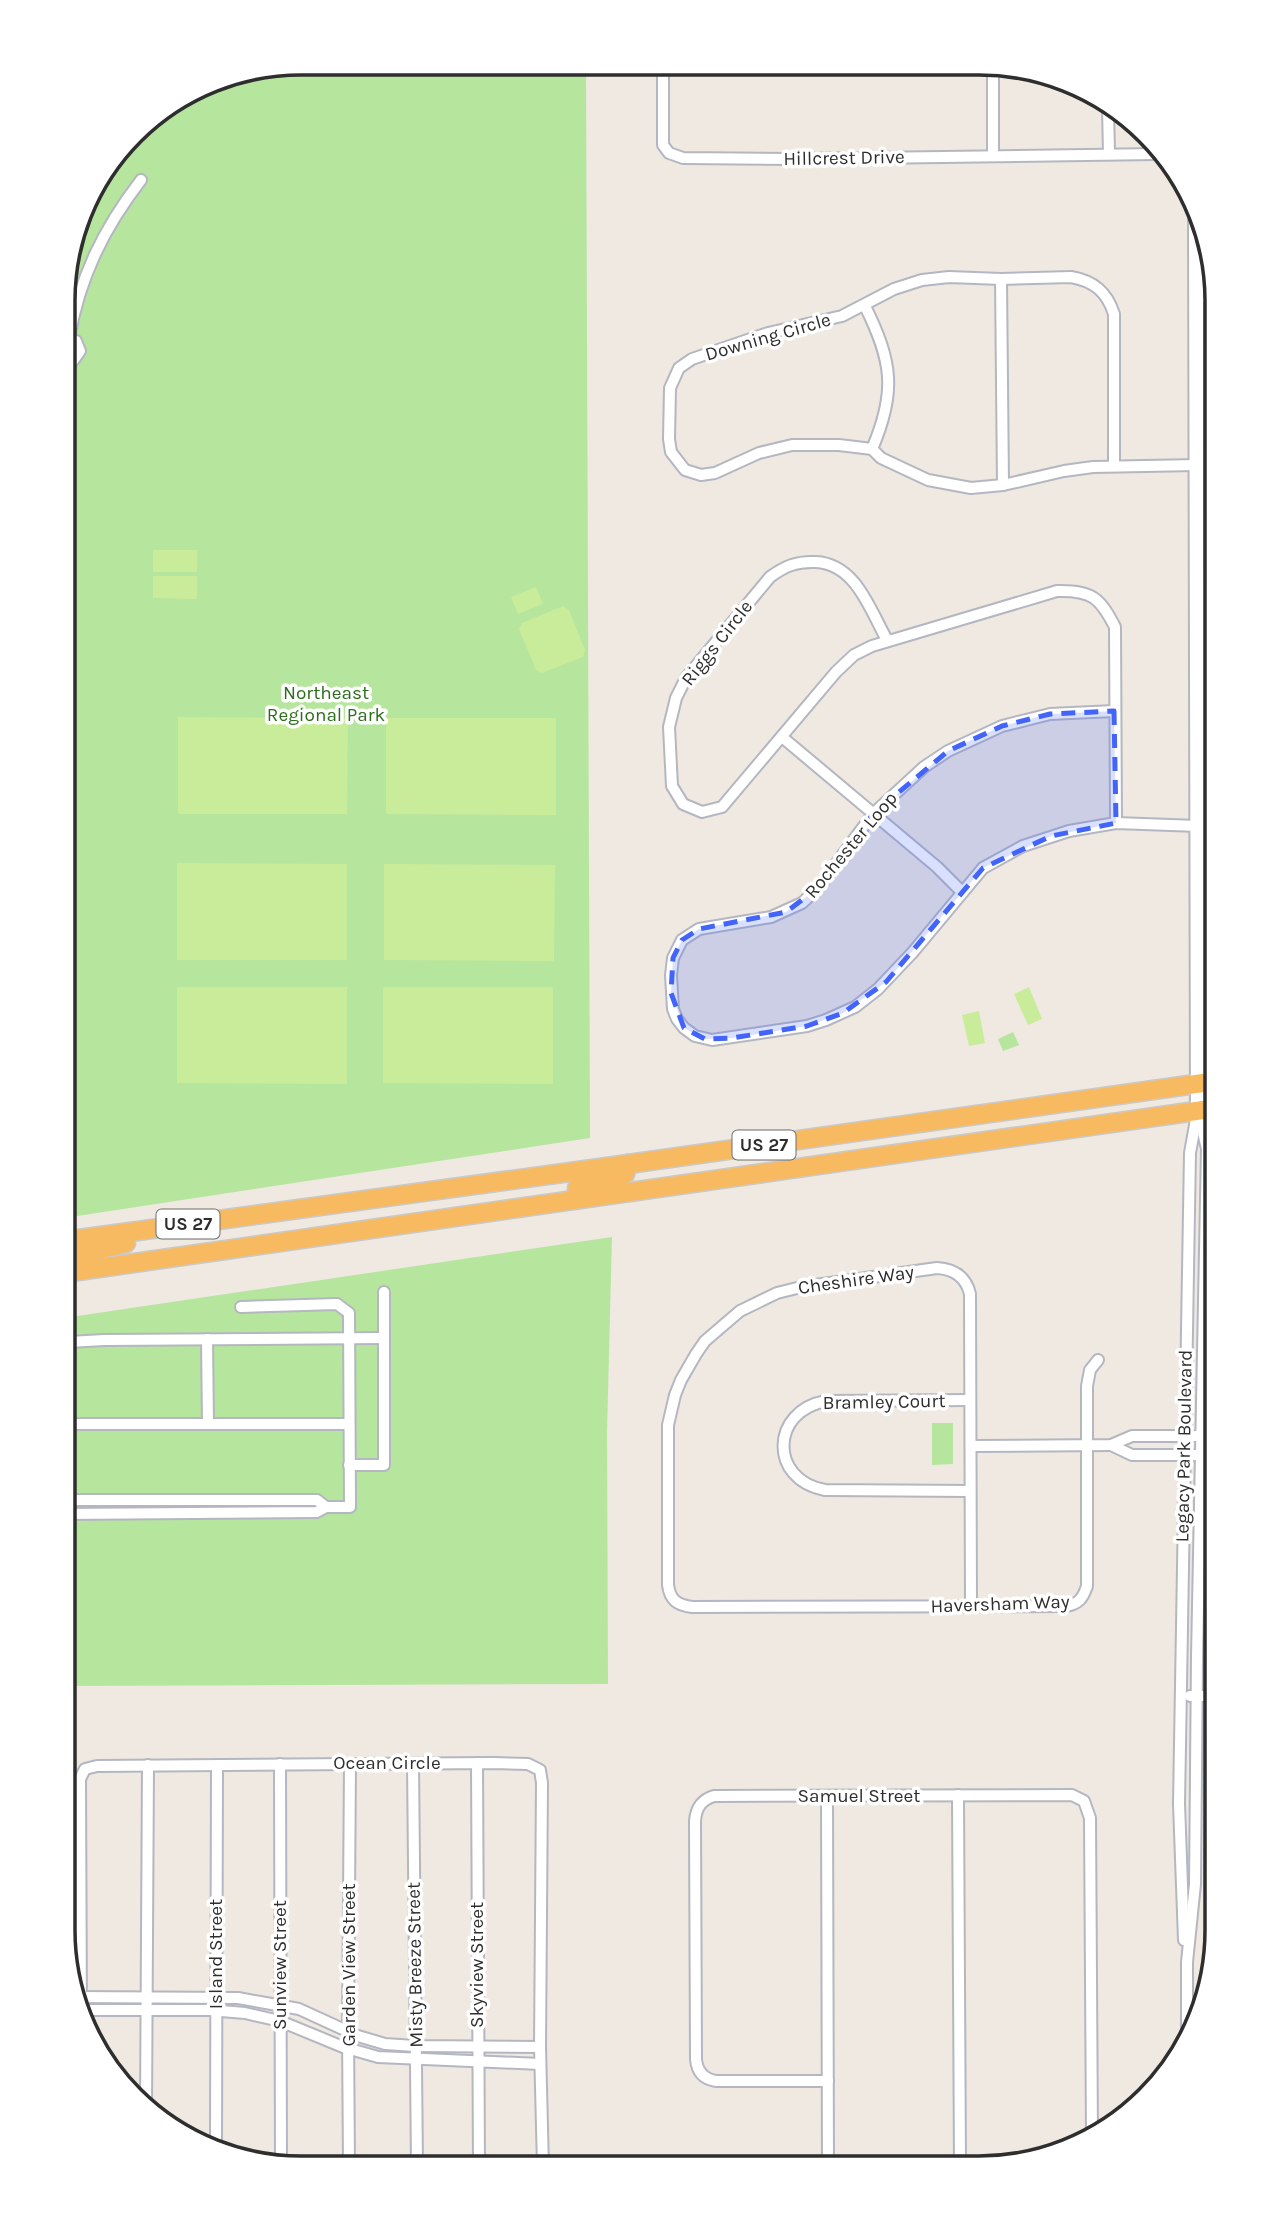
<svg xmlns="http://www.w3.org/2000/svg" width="1280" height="2231" viewBox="0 0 1280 2231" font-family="Karla,sans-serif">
<rect width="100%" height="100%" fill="#efe9e1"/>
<g fill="#b6e59e">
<path d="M301,63L586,65L590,1138L64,1218L65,270L88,195L144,122L210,81Z"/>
<path d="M1013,1032L1019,1045L1003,1051L998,1039Z"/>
<path d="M612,1237L607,1431L608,1684L63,1686L64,1318Z"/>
<path d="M932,1423H953V1464L932,1465Z"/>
</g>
<g fill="#c9ec9a">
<rect x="153" y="550" width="44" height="22"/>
<path d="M153,576H197V599L153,598Z"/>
<path d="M536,587L543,604L518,614L511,597Z"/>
<path d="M563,606L569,610L585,650L583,657L542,673L536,670L519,629L522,623Z"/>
<path d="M178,717L348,718L347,814H178Z"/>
<path d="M386,718H556V815L386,814Z"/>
<path d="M177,863L347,864V960H177Z"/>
<path d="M384,864L555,865L554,961L384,960Z"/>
<path d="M177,987H347V1084L177,1083Z"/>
<path d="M383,987H553V1084L383,1083Z"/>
<path d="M1029,987L1042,1019L1028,1025L1014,994Z"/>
<path d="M979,1011L985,1043L969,1046L962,1015Z"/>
</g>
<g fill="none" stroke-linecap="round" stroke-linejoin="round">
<g stroke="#b4b7c1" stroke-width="14">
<g id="minor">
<path d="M663,65V145L669,153L683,158L792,159L1157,154"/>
<path d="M993,67V155"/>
<path d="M1108,108L1109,154"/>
<path d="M1001,279L1003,485"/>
<path d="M1214,281L1197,291L1210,301H1217"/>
<path d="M865,306C892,361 897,391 872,449"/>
<path d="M69,339C79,278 104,228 141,180"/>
<path d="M65,361H73L80,351L76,341L65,339"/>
<path d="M65,383L67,362"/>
<path d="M1114,465V314C1107,292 1094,281 1071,277L1001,279L949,277L922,280L894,289L842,316L768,333L692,359L679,368L670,388L669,439L671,452L685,470L701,475L715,473L759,453L792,445H839L872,449L881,458L928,480L971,488L1003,485L1064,471L1093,467L1197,465"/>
<path d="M887,640C870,610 856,564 816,562C797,561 785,566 770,577L686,678L676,698L669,727L672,786L683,804L702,812L722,807L836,672L854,655L872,646L1057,591C1092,590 1100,598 1115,627L1116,823"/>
<path d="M1114,711L1050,714L1002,726L948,751L924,767L873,814L818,888L802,903L771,917L699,929L682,940L673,958L671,975L673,1009L677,1019L684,1028L695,1036L712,1040L807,1026L826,1020L855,1007L878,989L913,952L983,868L1023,846L1069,831L1116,823L1198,826"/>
<path d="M782,737L937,867L962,892"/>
<path d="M1198,883H1217"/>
<path d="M1198,904H1217"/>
<path d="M241,1307L337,1304L349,1313L350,1507H326"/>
<path d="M207,1339L208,1424"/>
<path d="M64,1347L69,1342L104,1340L384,1338"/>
<path d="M970,1400L826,1401C770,1411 769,1480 825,1490L970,1491"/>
<path d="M64,1424H349"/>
<path d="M1111,1445L1132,1455H1217"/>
<path d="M971,1446L1111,1445L1132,1436H1217"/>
<path d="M349,1465H384V1292"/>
<path d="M63,1514L317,1512L326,1507L317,1500H64"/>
<path d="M971,1606L970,1294C966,1277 954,1269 937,1268L801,1287L777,1293L740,1311L705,1341L696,1354L681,1380L675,1395L668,1425V1585C670,1600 677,1605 692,1607L1066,1606C1079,1604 1083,1598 1087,1586V1386L1090,1370L1098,1360"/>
<path d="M1190,1696H1217"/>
<path d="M413,1763L417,2166"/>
<path d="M477,1763L479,2167"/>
<path d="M280,1764L281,2166"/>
<path d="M958,1795L960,2168"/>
<path d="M827,1796L828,2168"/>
<path d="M1184,1940L1179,1804L1190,1153L1197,1114"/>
<path d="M74,1997L238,1998L299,2009L358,2036L385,2044L415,2046L540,2047"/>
<path d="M77,2010H209L245,2013L280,2021L343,2047L378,2057L540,2064"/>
<path d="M81,2017L80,1779L85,1769L97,1766L494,1763L528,1764L540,1770L542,1783L540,2047L543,2167"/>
<path d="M1187,2042V1962L1195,1884L1197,1657L1207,1149L1198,1111"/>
<path d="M828,2081H716C703,2079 697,2071 696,2059L695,1821C696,1808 701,1800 714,1796L1072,1795L1084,1801L1090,1818L1092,2136"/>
<path d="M146,2109L148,1765"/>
<path d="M216,2144L217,1765"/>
<path d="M349,2166L348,2031L350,1764"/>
</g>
</g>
<g stroke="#b4b7c1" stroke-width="18">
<path id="tertiary" d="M1196,212L1198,1111"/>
</g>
<g stroke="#c9c9c9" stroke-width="21">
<g id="trunk">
<path d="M577,1188L610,1181L625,1174L628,1164"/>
<path d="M64,1241L607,1167L1217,1081"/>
<path d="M64,1258L126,1243"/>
<path d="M64,1273L1217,1108"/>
</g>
</g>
<use href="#minor" stroke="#fff" stroke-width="10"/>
<use href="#tertiary" stroke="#fff" stroke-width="14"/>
<use href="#trunk" stroke="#f8ba60" stroke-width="18"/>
</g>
<path fill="#4264fb" fill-opacity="0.2" stroke="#4264fb" stroke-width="5" stroke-dasharray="14 9" stroke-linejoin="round" d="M1114,711L1116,823L1051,836L983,868L886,982L843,1013L807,1026L732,1038L705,1039L684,1028L671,993L673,958L682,940L699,929L786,912L818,888L873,814L948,751L1002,726L1050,714Z"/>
<g text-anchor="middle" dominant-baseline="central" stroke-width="7" stroke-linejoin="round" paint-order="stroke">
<g fill="#fff" stroke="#6d6d6d" stroke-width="2">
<rect x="732.5" y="1130.5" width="63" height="29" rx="5"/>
<rect x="156.5" y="1209.5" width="63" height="29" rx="5"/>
</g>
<g font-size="18" font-weight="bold" fill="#2e2e2e">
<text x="764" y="1145">US 27</text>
<text x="188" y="1224">US 27</text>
</g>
<g font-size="19" fill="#2e2e2e" stroke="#fff">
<text transform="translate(844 158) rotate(-1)">Hillcrest Drive</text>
<text transform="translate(768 337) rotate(-16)">Downing Circle</text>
<text transform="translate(717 643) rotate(-52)">Riggs Circle</text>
<text transform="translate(851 845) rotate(-50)">Rochester Loop</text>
<text transform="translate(856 1280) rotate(-8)">Cheshire Way</text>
<text transform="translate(884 1402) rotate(-1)">Bramley Court</text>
<text transform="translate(1184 1446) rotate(-89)">Legacy Park Boulevard</text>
<text transform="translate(1000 1604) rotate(-2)">Haversham Way</text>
<text x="387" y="1763">Ocean Circle</text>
<text x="859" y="1796">Samuel Street</text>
<text transform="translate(216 1954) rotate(-90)">Island Street</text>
<text transform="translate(280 1965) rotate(-90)">Sunview Street</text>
<text transform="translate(349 1965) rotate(-90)">Garden View Street</text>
<text transform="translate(415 1965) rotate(-91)">Misty Breeze Street</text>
<text transform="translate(477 1965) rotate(-90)">Skyview Street</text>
</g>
<g font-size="19" fill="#2c6e1b" stroke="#fff">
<text x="326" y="693">Northeast<tspan x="326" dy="22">Regional Park</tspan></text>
</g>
</g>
<path d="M0 0H1280V2231H0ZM301 75H979A226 226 0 0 1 1205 301V1930A226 226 0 0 1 979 2156H301A226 226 0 0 1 75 1930V301A226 226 0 0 1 301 75Z" fill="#fff" fill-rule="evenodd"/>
<path fill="none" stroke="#2e2e2e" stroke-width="3.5" d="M301 75H979A226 226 0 0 1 1205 301V1930A226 226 0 0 1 979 2156H301A226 226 0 0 1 75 1930V301A226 226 0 0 1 301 75Z"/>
</svg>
